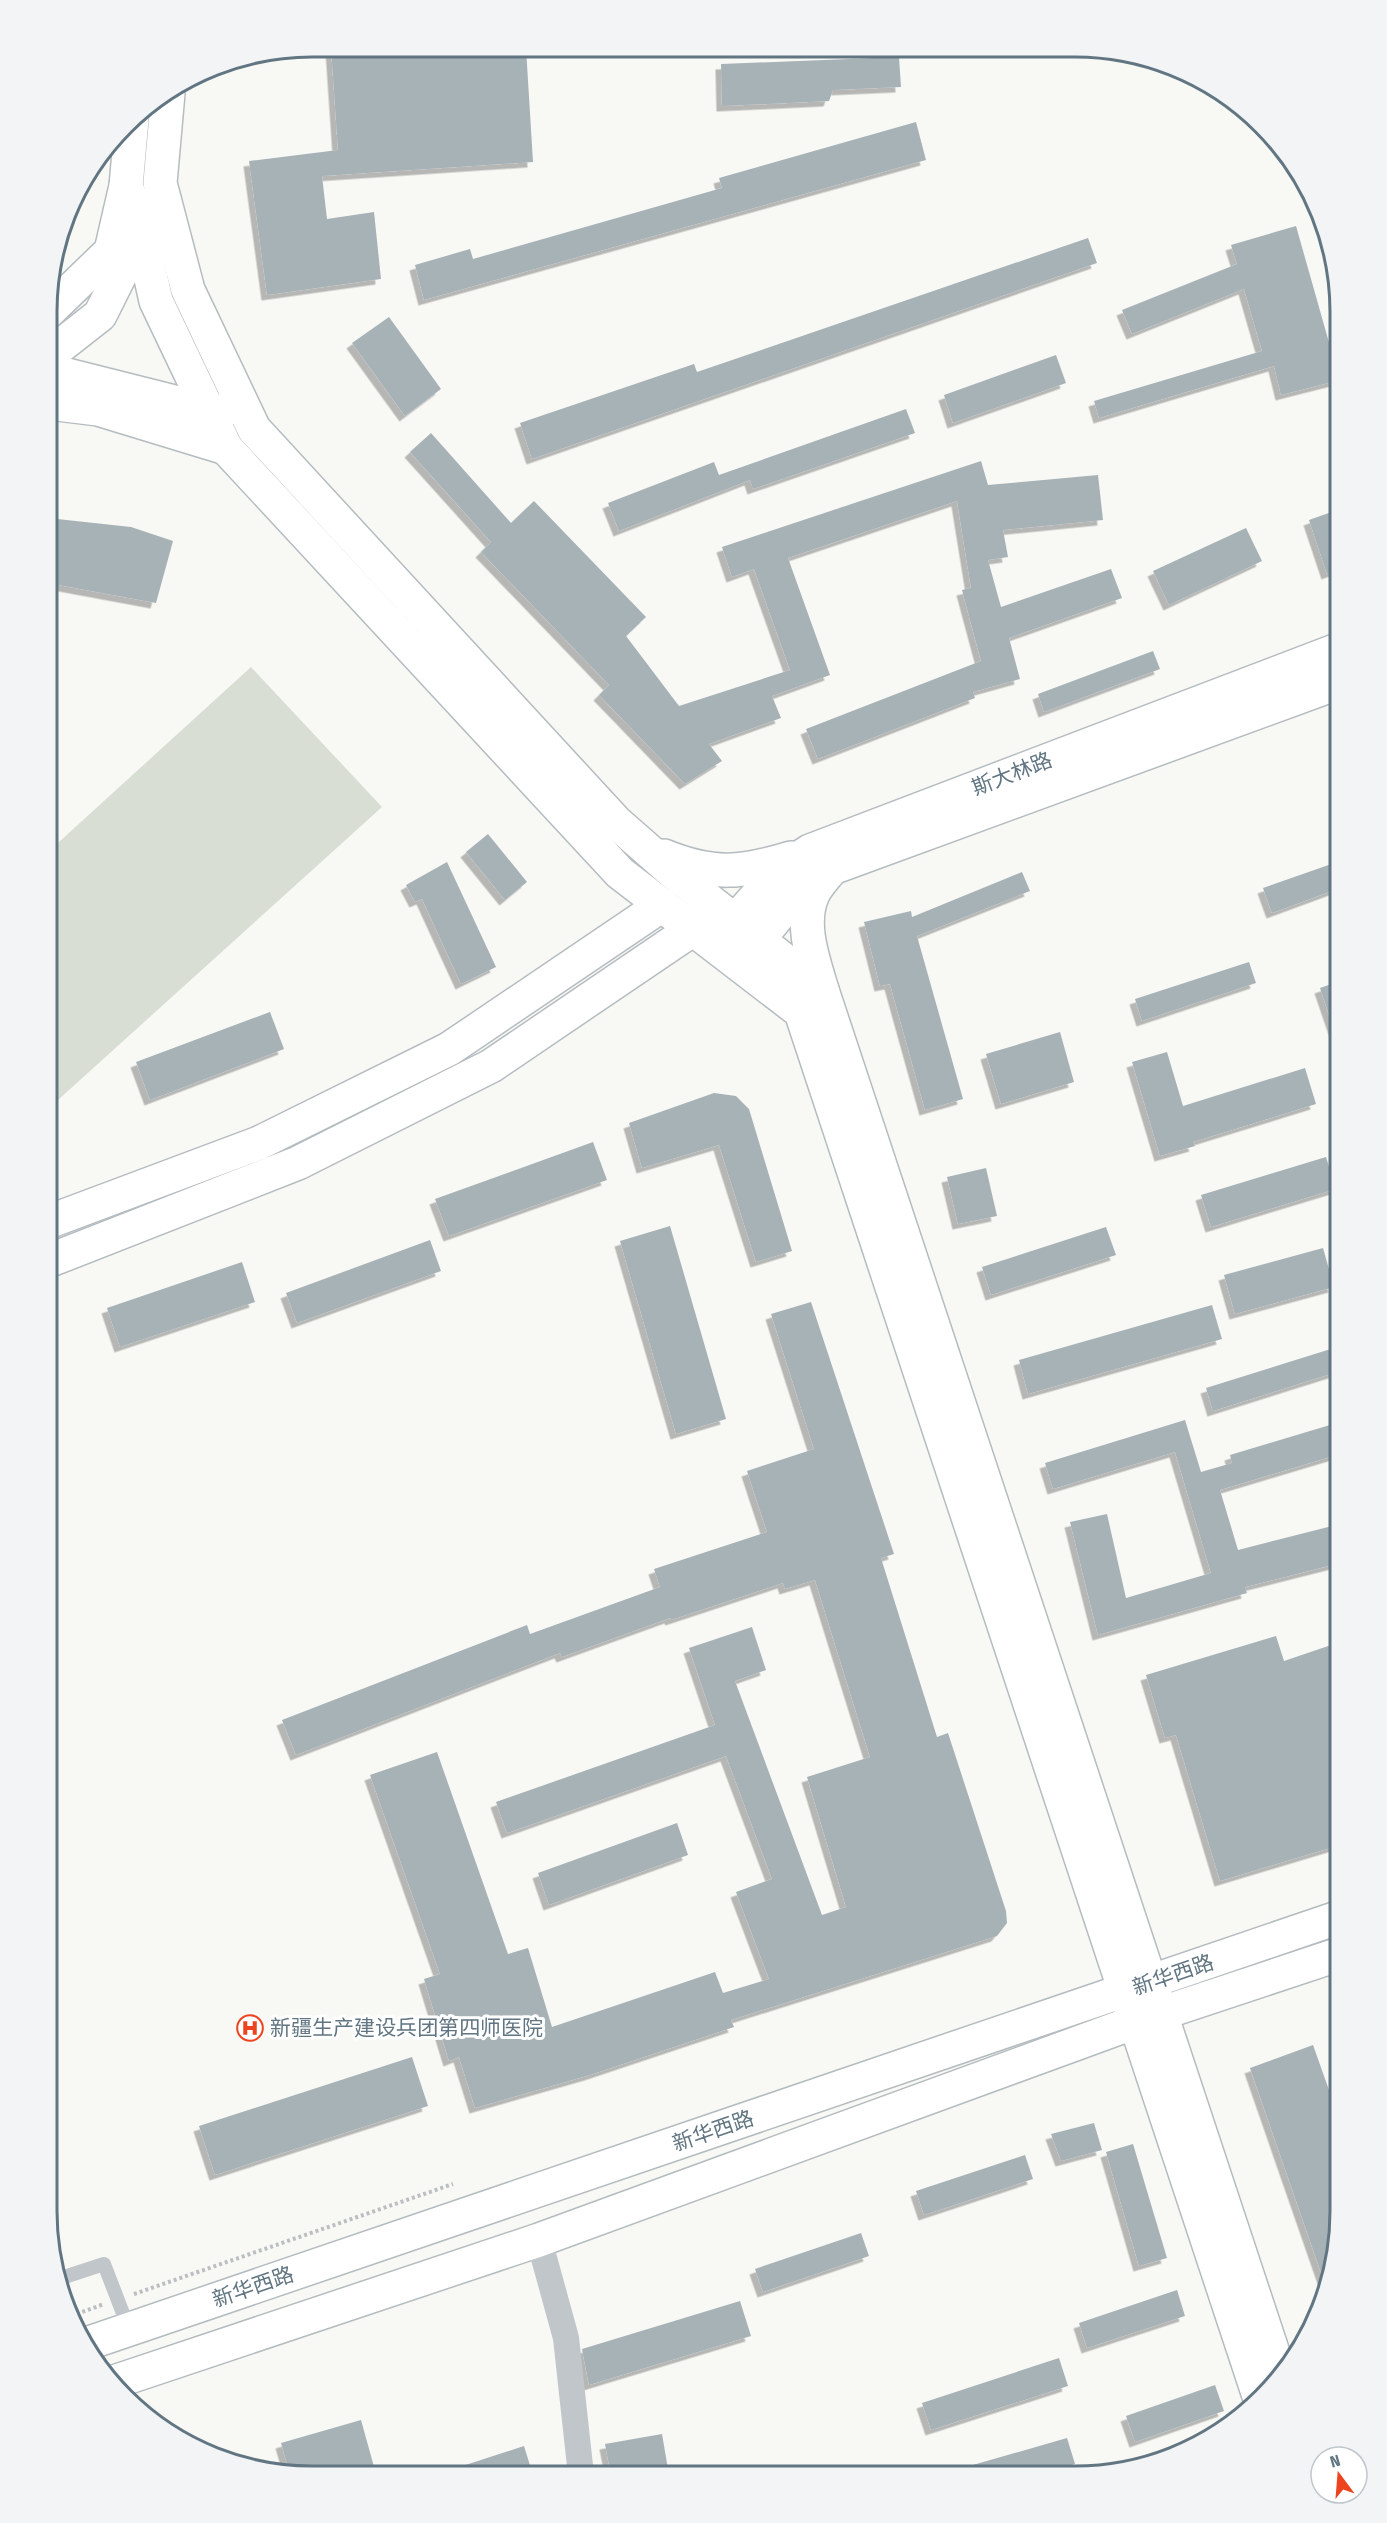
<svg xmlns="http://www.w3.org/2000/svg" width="1387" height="2523" viewBox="0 0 1387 2523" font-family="'Fira Sans Condensed','Noto Sans SC',sans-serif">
<defs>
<filter id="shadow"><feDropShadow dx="-5.5" dy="5.5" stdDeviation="0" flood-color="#0004"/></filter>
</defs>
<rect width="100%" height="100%" fill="#f8f8f5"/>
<path fill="#d8ded4" d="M251,667L382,807L48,1109V852Z"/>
<g fill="#a7b2b7" filter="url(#shadow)">
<path d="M331,47L526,48L533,162L322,176L327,219L374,212L381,279L267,295L249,161L338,150Z"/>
<path d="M899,57L901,87L833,90L829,101L722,106L721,64Z"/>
<path d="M916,122L926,160L424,300L415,265L470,249L473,259L722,188L719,178Z"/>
<path d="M1296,226L1330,346L1340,344V380L1281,395L1274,366L1099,418L1094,401L1262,351L1244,289L1132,334L1122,310L1237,264L1231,245Z"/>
<path d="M1088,238L1097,263L532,459L520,423L694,364L697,372Z"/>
<path d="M389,317L441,389L405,416L352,343Z"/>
<path d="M1056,355L1066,383L953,423L944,395Z"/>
<path d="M906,409L915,433L753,489L750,480L619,531L608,503L714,462L719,475Z"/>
<path d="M431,433L511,523L534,501L646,617L626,636L679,706L790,670L754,569L732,577L722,547L981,461L988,485L1098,475L1103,520L1003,530L1008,557L988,560L1001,607L1111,569L1122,598L1009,638L1020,679L973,692L975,698L818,759L806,729L981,661L962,590L971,588L957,501L788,558L830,675L772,696L781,718L709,744L722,761L685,784L599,695L609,685L481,552L491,542L410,452Z"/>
<path d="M1340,509V569L1327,574L1309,520Z"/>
<path d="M48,518L131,527L173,541L156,603L48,583Z"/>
<path d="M1246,528L1262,561L1169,605L1153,571Z"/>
<path d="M1153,651L1160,669L1044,712L1038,694Z"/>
<path d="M488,834L527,882L505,900L466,852Z"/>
<path d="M1340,861V888L1272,913L1263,888Z"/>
<path d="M447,862L496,967L461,984L422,899L415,902L406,885Z"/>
<path d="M1022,872L1030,891L917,936L963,1099L925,1110L890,984L880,986L864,922L911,911L912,917Z"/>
<path d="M1249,962L1256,983L1142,1021L1135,999Z"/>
<path d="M1340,981V1038H1337L1320,988Z"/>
<path d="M270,1012L284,1049L150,1100L136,1062Z"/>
<path d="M1060,1032L1074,1082L1001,1104L986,1054Z"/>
<path d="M1167,1052L1183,1106L1305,1068L1316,1104L1193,1142L1195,1146L1160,1156L1132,1062Z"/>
<path d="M714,1093L736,1096L749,1109L792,1251L756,1262L719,1145L642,1168L629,1123Z"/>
<path d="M593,1142L607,1180L449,1236L435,1199Z"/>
<path d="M1326,1157L1336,1189L1211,1227L1201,1195Z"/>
<path d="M986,1168L997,1216L958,1224L947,1177Z"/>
<path d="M670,1226L726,1419L676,1434L620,1241Z"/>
<path d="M1106,1227L1116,1255L991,1295L982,1267Z"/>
<path d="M430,1240L441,1271L297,1323L286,1293Z"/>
<path d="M1323,1248L1334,1287L1235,1314L1224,1275Z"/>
<path d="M242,1262L255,1302L120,1347L107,1308Z"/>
<path d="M811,1302L894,1554L881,1558L937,1737L948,1733L1006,1911L1007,1923L997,1936L731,2020L734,2027L590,2075L475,2108L459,2057L449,2061L424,1979L440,1974L370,1775L437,1752L508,1954L528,1948L552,2027L715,1972L723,1993L769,1979L736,1892L772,1879L726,1756L507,1833L496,1802L715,1725L689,1648L752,1627L766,1670L735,1681L822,1915L846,1907L807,1777L870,1757L815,1580L785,1589L783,1583L671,1620L670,1618L562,1657L560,1653L296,1755L282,1720L527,1625L530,1634L660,1587L654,1569L767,1532L747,1471L814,1449L771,1314Z"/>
<path d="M1212,1305L1222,1339L1028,1394L1019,1360Z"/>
<path d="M1337,1347L1340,1371L1213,1411L1206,1388Z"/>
<path d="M1185,1420L1201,1472L1232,1463L1230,1455L1340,1422V1454L1220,1490L1238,1550L1340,1524V1563L1245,1587L1247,1593L1098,1635L1070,1522L1107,1514L1126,1598L1211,1573L1175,1452L1053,1489L1045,1463Z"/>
<path d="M1276,1636L1284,1661L1340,1642V1845L1220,1881L1176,1735L1165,1738L1146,1675Z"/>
<path d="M677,1823L688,1855L549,1905L538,1873Z"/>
<path d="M1313,2045L1340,2121V2229L1326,2287L1250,2068Z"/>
<path d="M412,2057L428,2106L215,2175L199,2126Z"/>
<path d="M1094,2123L1102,2150L1061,2161L1051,2134Z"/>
<path d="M1133,2144L1167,2258L1139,2266L1106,2152Z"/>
<path d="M1025,2155L1033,2179L924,2215L916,2191Z"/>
<path d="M861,2233L869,2256L763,2292L755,2269Z"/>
<path d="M1177,2290L1185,2316L1087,2348L1079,2323Z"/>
<path d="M740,2301L751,2336L589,2385L582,2349Z"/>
<path d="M1059,2358L1068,2386L931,2430L922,2403Z"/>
<path d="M1215,2385L1224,2411L1135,2442L1126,2416Z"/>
<path d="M361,2420L376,2474H290L281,2443Z"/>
<path d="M662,2434L669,2475H611L605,2444Z"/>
<path d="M1067,2438L1075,2464L1032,2476H953L952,2471Z"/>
<path d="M524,2446L533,2475H448L447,2471Z"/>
</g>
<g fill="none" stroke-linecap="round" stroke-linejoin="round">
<g stroke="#b5bcc0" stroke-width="36">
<g id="secondary">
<path d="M168,93L160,183L188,290L254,429L616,822L673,872L822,990"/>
<path d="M132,119L126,186L137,216L156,301L226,448L620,873L801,1012L1260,2399"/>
<path d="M49,311L111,251L126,186"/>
<path d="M49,355L100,315L144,227"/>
<path d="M49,373L63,374L210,411H223"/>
<path d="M49,403L98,409L226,448"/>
<path d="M664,856C713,876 742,873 791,858"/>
<path d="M832,868C826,876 817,885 813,894C799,924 814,962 822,990L1281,2377"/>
<path d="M723,941L735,921L779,871L810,851L1340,649"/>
<path d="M747,957L758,940L802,887L832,868L1340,682"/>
<path d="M48,1222L259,1143L449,1049L662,905"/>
<path d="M48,1261L298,1163L491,1066L693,929"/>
<path d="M86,2344L1340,1917"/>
<path d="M111,2383L539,2240L1135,2022L1340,1954"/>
</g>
</g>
<g stroke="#bbbfc1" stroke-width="4" stroke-dasharray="3 3" stroke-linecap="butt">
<path d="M134,2294L453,2184"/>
<path d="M71,2316L104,2304"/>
</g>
<path stroke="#c1c6ca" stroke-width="14" d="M58,2279L104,2264L129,2329"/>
<path stroke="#c1c6ca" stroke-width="26" d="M539,2240L566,2338L581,2475"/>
<use href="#secondary" stroke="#fff" stroke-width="33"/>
</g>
<defs>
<g id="hospital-ring" transform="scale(1.35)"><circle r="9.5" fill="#fff" stroke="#ee431f" stroke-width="1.5"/><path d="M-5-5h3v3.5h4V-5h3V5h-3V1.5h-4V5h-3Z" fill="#ee431f"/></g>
</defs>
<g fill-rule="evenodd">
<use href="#hospital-ring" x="250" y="2028"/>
</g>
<g text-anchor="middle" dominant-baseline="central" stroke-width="6" stroke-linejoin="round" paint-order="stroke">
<g font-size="21" fill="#617682" stroke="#fff">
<text transform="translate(1012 774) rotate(-21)">斯大林路</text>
<text transform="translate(1173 1975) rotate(-19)">新华西路</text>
<text transform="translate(713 2131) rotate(-19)">新华西路</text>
<text transform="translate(253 2287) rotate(-19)">新华西路</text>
</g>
<g font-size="21" fill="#617682" stroke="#fff" text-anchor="start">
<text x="270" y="2028">新疆生产建设兵团第四师医院</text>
</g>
</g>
<path d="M0 0H1387V2523H0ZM312 57H1075A255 255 0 0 1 1330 312V2211A255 255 0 0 1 1075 2466H312A255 255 0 0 1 57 2211V312A255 255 0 0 1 312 57Z" fill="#f2f4f5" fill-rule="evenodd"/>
<path fill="none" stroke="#617682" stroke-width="3" d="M312 57H1075A255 255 0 0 1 1330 312V2211A255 255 0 0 1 1075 2466H312A255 255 0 0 1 57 2211V312A255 255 0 0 1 312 57Z"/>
<g transform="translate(1339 2475) rotate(344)"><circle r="28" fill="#ffffff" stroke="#c0c8cd" stroke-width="1.5"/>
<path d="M0-4.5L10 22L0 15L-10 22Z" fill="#ee431f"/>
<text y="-9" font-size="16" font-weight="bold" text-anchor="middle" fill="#617682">N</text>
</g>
</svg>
